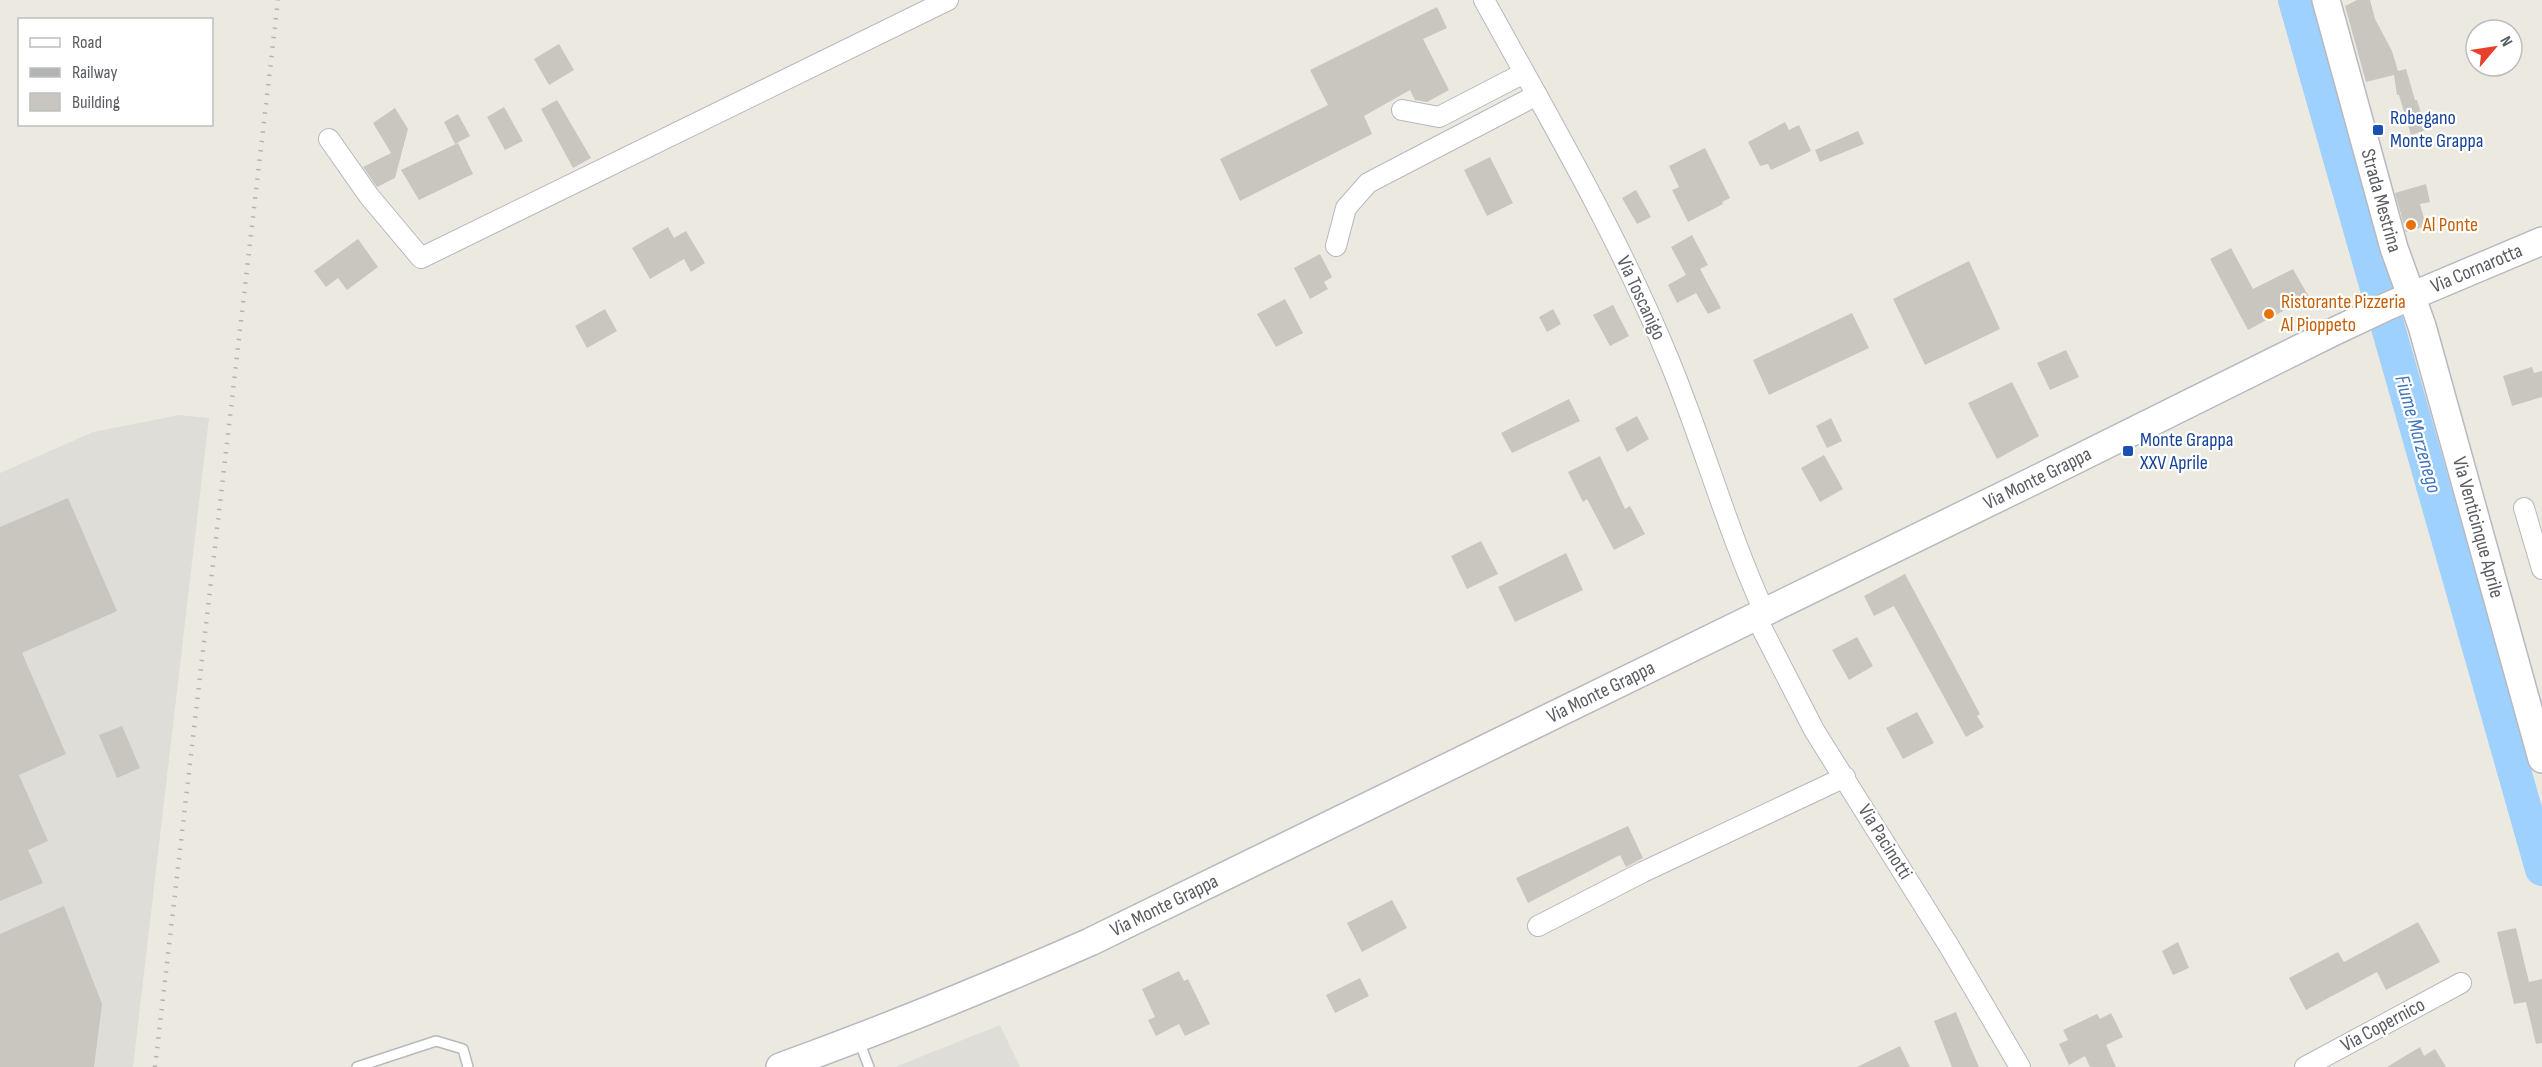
<svg xmlns="http://www.w3.org/2000/svg" width="2542" height="1067" viewBox="0 0 2542 1067" font-family="'Sofia Sans Condensed',sans-serif">
<rect width="100%" height="100%" fill="#eceae0"/>
<g fill="#dfddd8">
<path d="M179,415L209,418L133,1067H0V473L93,432Z"/>
<path d="M1000,1025L1020,1067H895Z"/>
</g>
<g fill="none" stroke-linecap="round" stroke-linejoin="round">
<path stroke="#9ed1fe" stroke-width="34" d="M2295,0L2542,869"/>
</g>
<g fill="#c9c6bf">
<path d="M2357,0H2370L2375,19L2392,51L2398,71L2406,69L2415,100H2417L2426,129L2423,131L2411,135L2399,95H2397L2394,75L2366,82L2345,6Z"/>
<path d="M1437,7L1447,28L1423,39L1449,90L1427,102L1415,100L1410,90L1364,116L1372,134L1240,201L1220,159L1328,105L1310,70Z"/>
<path d="M559,44L574,70L549,85L534,59Z"/>
<path d="M557,100L591,158L573,168L541,109Z"/>
<path d="M504,107L523,141L505,150L487,117Z"/>
<path d="M395,108L408,129L395,178L377,187L363,167L391,153L373,123Z"/>
<path d="M458,114L470,136L455,144L444,122Z"/>
<path d="M1785,122L1789,130L1799,125L1811,151L1771,170L1768,164L1760,166L1748,142Z"/>
<path d="M1858,131L1864,144L1820,162L1815,150Z"/>
<path d="M458,143L473,174L419,200L401,170Z"/>
<path d="M1705,148L1730,198L1722,202L1723,204L1688,222L1672,190L1679,187L1669,166Z"/>
<path d="M1490,157L1513,203L1487,216L1464,170Z"/>
<path d="M2426,184L2430,202L2420,204L2426,226L2406,232L2395,193Z"/>
<path d="M1636,190L1651,217L1637,224L1622,198Z"/>
<path d="M668,227L674,238L686,231L705,263L691,272L684,259L650,279L632,248Z"/>
<path d="M1692,235L1708,265L1700,269L1721,308L1708,314L1696,293L1677,303L1668,285L1686,275L1671,247Z"/>
<path d="M358,239L378,267L347,290L338,278L326,287L314,271Z"/>
<path d="M2231,248L2253,289L2293,269L2309,297L2248,330L2210,259Z"/>
<path d="M1320,254L1332,277L1324,282L1328,289L1310,299L1294,268Z"/>
<path d="M1969,261L2000,329L1925,365L1893,299Z"/>
<path d="M1285,299L1303,333L1276,347L1257,314Z"/>
<path d="M1613,305L1629,336L1610,346L1593,315Z"/>
<path d="M605,309L617,331L587,348L575,326Z"/>
<path d="M1553,309L1561,324L1547,332L1539,317Z"/>
<path d="M1852,313L1869,348L1769,395L1753,360Z"/>
<path d="M2066,350L2079,377L2050,390L2037,363Z"/>
<path d="M2532,367L2534,373L2542,371V397L2512,406L2503,376Z"/>
<path d="M2012,382L2039,436L1997,459L1968,403Z"/>
<path d="M1569,399L1580,421L1512,453L1501,433Z"/>
<path d="M1637,416L1649,439L1627,452L1615,428Z"/>
<path d="M1831,418L1842,441L1827,448L1816,426Z"/>
<path d="M1824,455L1843,489L1820,502L1801,468Z"/>
<path d="M1600,456L1625,509L1630,506L1645,534L1614,550L1587,499L1583,502L1568,472Z"/>
<path d="M68,498L117,611L22,653L66,754L19,775L48,841L28,850L43,883L0,901V527Z"/>
<path d="M1481,541L1498,574L1467,589L1451,556Z"/>
<path d="M1566,553L1583,590L1515,622L1498,587Z"/>
<path d="M1905,574L1980,714L1977,716L1984,727L1966,737L1894,606L1874,616L1864,596Z"/>
<path d="M1857,637L1873,666L1849,680L1832,650Z"/>
<path d="M1917,712L1934,743L1903,759L1886,728Z"/>
<path d="M122,726L140,768L117,778L99,735Z"/>
<path d="M1628,826L1643,858L1626,867L1620,855L1528,903L1516,878Z"/>
<path d="M1392,900L1407,928L1362,952L1347,923Z"/>
<path d="M64,906L102,1004L94,1067H0V934Z"/>
<path d="M2418,922L2440,962L2386,990L2377,972L2306,1010L2289,978L2338,952L2344,962Z"/>
<path d="M2516,928L2529,982L2542,979V1043L2536,1044L2526,1002L2514,1004L2497,932Z"/>
<path d="M2178,942L2189,968L2173,975L2162,951Z"/>
<path d="M1179,971L1184,981L1188,979L1210,1024L1185,1036L1179,1024L1156,1036L1148,1020L1155,1017L1142,989Z"/>
<path d="M1360,978L1369,996L1335,1013L1326,995Z"/>
<path d="M1956,1012L1972,1051L1979,1067H1952L1934,1021Z"/>
<path d="M2111,1013L2123,1037L2106,1045L2116,1067H2090L2085,1056L2069,1065L2059,1044L2068,1040L2063,1030L2097,1014L2100,1019Z"/>
<path d="M1900,1046L1910,1067H1857Z"/>
<path d="M2420,1047L2424,1056L2435,1049L2446,1067H2387Z"/>
</g>
<g fill="none" stroke-linecap="round" stroke-linejoin="round">
<g stroke="#b6b8bd" stroke-width="12">
<g id="lane">
<path d="M859,1041L869,1067"/>
<path d="M357,1067L436,1041L463,1049L468,1067"/>
</g>
</g>
<g stroke="#b6b8bd" stroke-width="22">
<g id="street">
<path d="M1484,0C1549,118 1618,235 1669,360C1703,442 1727,530 1764,611"/>
<path d="M1402,110L1439,117L1524,73"/>
<path d="M329,139L369,196L421,258L948,0"/>
<path d="M1336,246L1346,208L1368,183L1537,95"/>
<path d="M2524,508L2542,569"/>
<path d="M1755,615L1814,730L1949,946L2020,1067"/>
<path d="M1538,926L1643,872L1845,777"/>
<path d="M2305,1067L2461,983"/>
</g>
</g>
<g stroke="#b6b9bf" stroke-width="30">
<g id="secondary">
<path id="s1" d="M2326,0L2394,248L2422,326L2542,759"/>
<path id="s2" d="M780,1067C885,1029 988,987 1090,942L2043,476L2331,333L2388,306L2542,241"/>
</g>
</g>
<use href="#lane" stroke="#fff" stroke-width="9"/>
<use href="#street" stroke="#fff" stroke-width="20"/>
<use href="#secondary" stroke="#fff" stroke-width="27"/>
<path stroke="#b2b3b3" stroke-width="4.5" stroke-dasharray="1.5 8" stroke-linecap="butt" d="M155,1067L278,0"/>
</g>
<g fill="#1a4fb4" stroke="#fff" stroke-width="2">
<rect x="2372" y="124" width="12" height="12" rx="3"/>
<rect x="2122" y="445" width="12" height="12" rx="3"/>
</g>
<g fill="#e8710a" stroke="#fff" stroke-width="2">
<circle cx="2411" cy="225" r="6"/>
<circle cx="2269" cy="314" r="6"/>
</g>
<g text-anchor="middle" dominant-baseline="central" stroke-width="4.5" stroke-linejoin="round" paint-order="stroke">
<g font-size="20" fill="#164399" stroke="#fff" text-anchor="start">
<text x="2390" y="118">Robegano<tspan x="2390" dy="23">Monte Grappa</tspan></text>
<text x="2140" y="440">Monte Grappa<tspan x="2140" dy="23">XXV Aprile</tspan></text>
</g>
<g font-size="20" fill="#595c61" stroke="#fff">
<text stroke="none"><textPath href="#s1" startOffset="208">Strada Mestrina</textPath></text>
<text stroke="none"><textPath href="#s2" startOffset="1876">Via Cornarotta</textPath></text>
<text transform="translate(1641 298) rotate(65)">Via Toscanigo</text>
<text stroke="none"><textPath href="#s2" startOffset="1389">Via Monte Grappa</textPath></text>
<text stroke="none"><textPath href="#s1" startOffset="549">Via Venticinque Aprile</textPath></text>
<text stroke="none"><textPath href="#s2" startOffset="903">Via Monte Grappa</textPath></text>
<text transform="translate(1885 842) rotate(58)">Via Pacinotti</text>
<text stroke="none"><textPath href="#s2" startOffset="417">Via Monte Grappa</textPath></text>
<text transform="translate(2383 1025) rotate(-28)">Via Copernico</text>
</g>
<g font-size="20" fill="#c56008" stroke="#fff" text-anchor="start">
<text x="2423" y="225">Al Ponte</text>
<text x="2281" y="302">Ristorante Pizzeria<tspan x="2281" dy="23">Al Pioppeto</tspan></text>
</g>
<g font-size="21" font-style="italic" fill="#4076b8" stroke="#fff">
<text transform="translate(2418 434) rotate(74)">Fiume Marzenego</text>
</g>
</g>
<rect x="18" y="18" width="195" height="108" fill="#ffffff" stroke="#bdbec0" stroke-width="1.5"/>
<rect x="30" y="38" width="30" height="9" fill="#ffffff" stroke="#bdbec0" stroke-width="1.5"/>
<text x="72" y="48" font-size="18" fill="#595c61">Road</text>
<rect x="30" y="68" width="30" height="9" fill="#b2b3b3" stroke="#bdbec0" stroke-width="1.5"/>
<text x="72" y="78" font-size="18" fill="#595c61">Railway</text>
<rect x="30" y="93" width="30" height="18" fill="#c9c6bf" stroke="#bdbec0" stroke-width="1.5"/>
<text x="72" y="108" font-size="18" fill="#595c61">Building</text>
<g transform="translate(2494 48) rotate(61)"><circle r="28" fill="#ffffff" stroke="#bdbec0" stroke-width="1.5"/>
<path d="M0-4.5L10 22L0 15L-10 22Z" fill="#e7412b"/>
<text y="-9" font-size="16" font-weight="bold" text-anchor="middle" fill="#595c61">N</text>
</g>
</svg>
